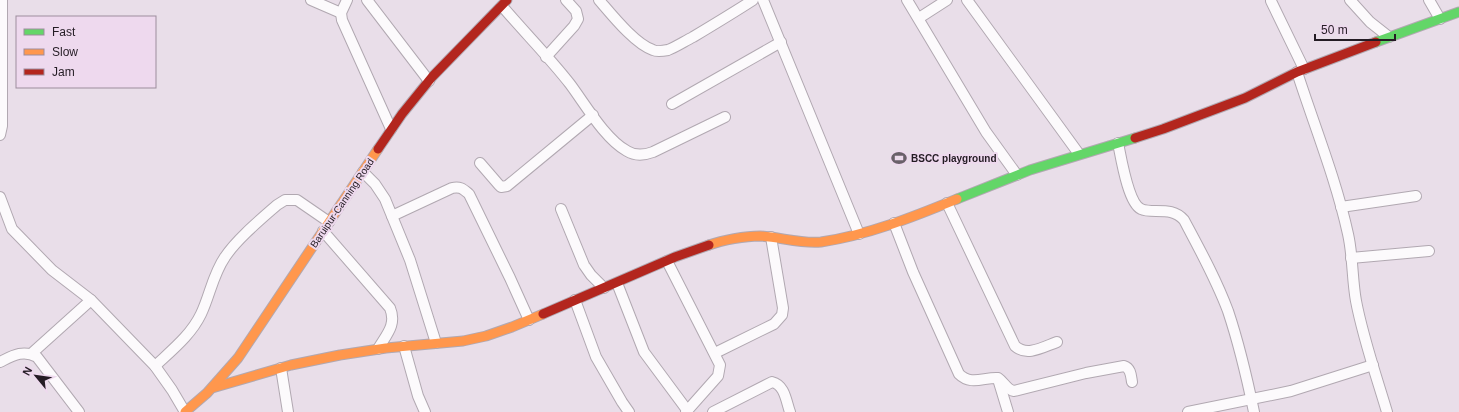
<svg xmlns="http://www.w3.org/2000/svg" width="1459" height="412" viewBox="0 0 1459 412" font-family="Arial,sans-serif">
<rect width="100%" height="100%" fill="#e9dee9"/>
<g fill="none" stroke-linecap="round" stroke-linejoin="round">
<g stroke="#b1a8b1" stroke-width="12">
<g id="street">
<path d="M311,0L341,13"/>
<path d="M347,0L341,13L342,20L391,129"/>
<path d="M367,0L429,81"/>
<path d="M599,0C612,15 635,44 653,50C657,52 663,51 668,50C676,47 685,41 693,37C713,25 733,13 753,0"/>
<path d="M763,0L859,234"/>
<path d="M907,0L986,132L1017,175"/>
<path d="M967,0L1079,154"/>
<path d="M1350,0L1370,22L1389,37"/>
<path d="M1429,0L1440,19"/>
<path d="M1271,1L1304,69"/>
<path d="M502,6C524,32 549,57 570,84C585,104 605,139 627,151C635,156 645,155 653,152L725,117"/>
<path d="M919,18L947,0"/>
<path d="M546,57L574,26L578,19L576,11L566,0"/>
<path d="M1297,72C1314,125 1336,179 1348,234C1353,256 1352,279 1356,301C1363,338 1376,375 1387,412"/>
<path d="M672,104L781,42"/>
<path d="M0,135L2,126V0"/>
<path d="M1118,143C1121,157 1128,203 1141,209C1145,211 1151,211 1156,211C1167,211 1176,211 1184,220C1200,250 1216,279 1228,311C1239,344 1247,378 1254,412"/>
<path d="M480,163L499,185L501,187L507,186L593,115"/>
<path d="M363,172L375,184L385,199L410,260L436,343"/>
<path d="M0,197L12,229L52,270L91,300L155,366L172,390L185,412"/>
<path d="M947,203L1015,346C1027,357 1043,347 1057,342"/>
<path d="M1341,207L1416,196"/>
<path d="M561,209L584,265L591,275L604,288"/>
<path d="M392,216L452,188C460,186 463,189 469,194L510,278L529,320"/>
<path d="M894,223L913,272L959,374C971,386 984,377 998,378C1004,382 1007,390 1014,391L1086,373L1124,366C1131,368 1131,376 1132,382"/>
<path d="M323,231L390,308C397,325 386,335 378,349"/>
<path d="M1351,258L1429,251"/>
<path d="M667,261L720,365L718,376L686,412"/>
<path d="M617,283L644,352L687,410"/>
<path d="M575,300L596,357L622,402L629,412"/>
<path d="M404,346L418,396L425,412"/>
<path d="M715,353L774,324L782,315L783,308L771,237"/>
<path d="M31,354L91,300"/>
<path d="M0,362C12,356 23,349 37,357L79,412"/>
<path d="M155,366C172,350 191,335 201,314C210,295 213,274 225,257C237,239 260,220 277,205L285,200H297L329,222"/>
<path d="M281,368L288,412"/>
<path d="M998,379L1008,412"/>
<path d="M713,412L772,382C785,385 786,401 790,412"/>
<path d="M1188,412L1291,391L1373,365"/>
</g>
</g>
<g stroke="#b1a8b1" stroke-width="11">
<g id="fast">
<path d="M1376,42L1459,12"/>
<path d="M957,199L1030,170L1135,138"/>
</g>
</g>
<g stroke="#b1a8b1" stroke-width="11">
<g id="slow">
<path d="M709,245C723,240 745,236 760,236C780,237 801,244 821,242C868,235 913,217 957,199"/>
<path d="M212,388L291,365L340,355L386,348L463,341L486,336L512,327L543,314"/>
<path d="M185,412L207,393L238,358L378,149"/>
</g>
</g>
<g stroke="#b1a8b1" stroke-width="11">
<g id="jam">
<path d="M1135,138L1163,129L1245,98L1297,72L1376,42"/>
<path d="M378,149L402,114L432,77L507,0"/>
<path d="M543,314L675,257L709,245"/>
</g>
</g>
<use href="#street" stroke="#fcfafc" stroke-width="10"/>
<use href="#fast" stroke="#63d668" stroke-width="9"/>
<use href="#slow" stroke="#ff974d" stroke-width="9"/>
<use href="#jam" stroke="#b3261e" stroke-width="9"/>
</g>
<defs>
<g id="stadium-bare" transform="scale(1.2)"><path d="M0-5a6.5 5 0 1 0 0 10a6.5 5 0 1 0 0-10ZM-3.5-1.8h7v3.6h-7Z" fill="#696069" stroke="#eed9ee" stroke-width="2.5" paint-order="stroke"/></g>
</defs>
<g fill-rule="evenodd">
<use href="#stadium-bare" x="899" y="158"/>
</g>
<g text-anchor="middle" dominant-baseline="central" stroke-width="4" stroke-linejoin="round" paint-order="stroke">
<g font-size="10" font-weight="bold" fill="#241c24" stroke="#eed9ee" text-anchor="start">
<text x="911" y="158">BSCC playground</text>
</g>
<g font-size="10" fill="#241c24" stroke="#eed9ee">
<text transform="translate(342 203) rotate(-56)">Baruipur-Canning Road</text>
</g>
</g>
<rect x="16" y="16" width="140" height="72" fill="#eed9ee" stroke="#9d8d9d"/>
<rect x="24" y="29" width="20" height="6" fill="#63d668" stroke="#9d8d9d"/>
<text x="52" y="36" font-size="12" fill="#241c24">Fast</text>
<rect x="24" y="49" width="20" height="6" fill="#ff974d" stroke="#9d8d9d"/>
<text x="52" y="56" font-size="12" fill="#241c24">Slow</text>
<rect x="24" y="69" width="20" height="6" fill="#b3261e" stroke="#9d8d9d"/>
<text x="52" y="76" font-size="12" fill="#241c24">Jam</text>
<g transform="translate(36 376) rotate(299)" stroke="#eed9ee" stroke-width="3" paint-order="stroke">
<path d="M0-3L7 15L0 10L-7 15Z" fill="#241c24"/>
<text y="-6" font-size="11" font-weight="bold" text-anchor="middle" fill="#241c24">N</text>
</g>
<path d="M1315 34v6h80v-6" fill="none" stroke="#241c24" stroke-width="2"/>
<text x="1321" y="34" font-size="12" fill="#241c24" stroke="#eed9ee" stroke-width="3" paint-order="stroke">50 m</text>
</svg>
